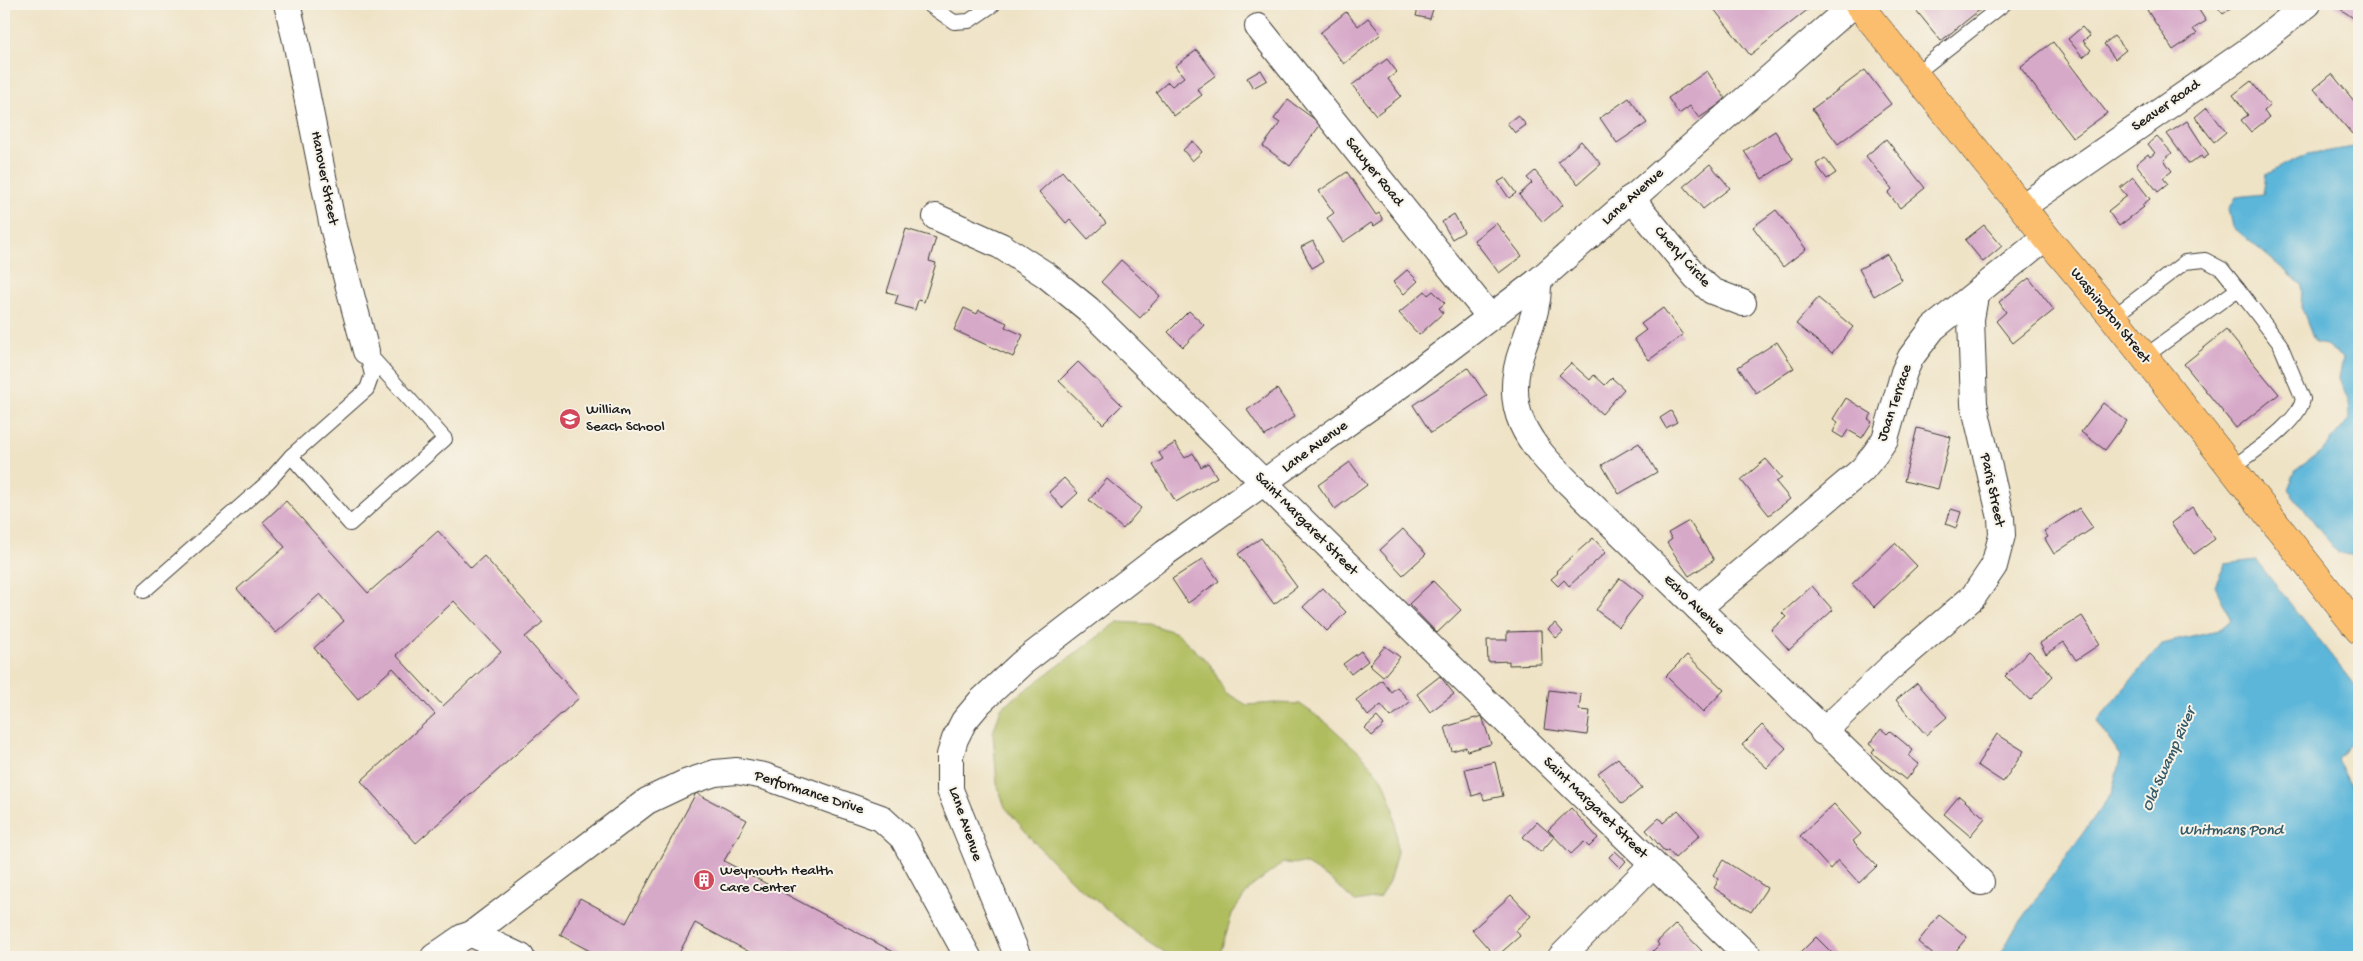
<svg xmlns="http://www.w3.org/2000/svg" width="2363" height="961" viewBox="0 0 2363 961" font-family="'Gochi Hand',sans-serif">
<rect width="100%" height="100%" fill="#f7f3e8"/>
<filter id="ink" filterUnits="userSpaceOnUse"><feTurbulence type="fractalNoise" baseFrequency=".02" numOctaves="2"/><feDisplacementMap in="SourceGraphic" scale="10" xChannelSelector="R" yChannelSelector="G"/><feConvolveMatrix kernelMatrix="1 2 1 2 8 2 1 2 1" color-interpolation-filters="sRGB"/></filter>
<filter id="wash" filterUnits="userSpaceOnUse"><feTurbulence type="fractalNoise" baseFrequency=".0096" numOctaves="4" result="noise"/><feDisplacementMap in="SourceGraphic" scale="20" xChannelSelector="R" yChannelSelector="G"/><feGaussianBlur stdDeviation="1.12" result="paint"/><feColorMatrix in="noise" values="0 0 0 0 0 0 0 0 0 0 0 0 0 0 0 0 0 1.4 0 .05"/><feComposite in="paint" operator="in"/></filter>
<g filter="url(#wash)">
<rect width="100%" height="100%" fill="#efe3c6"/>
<path fill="#b0bd5f" stroke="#666c3e" d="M1118,622L1150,624L1177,633L1210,664L1225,692L1247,705L1275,703L1300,704L1328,724L1362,755L1385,783L1394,810L1397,852L1389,882L1379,898L1355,902L1331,880L1305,864L1283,863L1250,888L1232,914L1219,957H1172L1137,934L1072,881L1036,844L1005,807L997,784L993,733L1001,708Z"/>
<g fill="#5bb6d9" stroke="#3c697a">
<path d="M2359,146V549L2352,555L2339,554L2288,489L2296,470L2323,450L2350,418L2349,403L2339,378L2343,358L2326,345L2315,343L2301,307L2302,285L2233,227L2229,209L2236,197L2263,194L2266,175L2283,165L2307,155Z"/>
<path d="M2256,560L2359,691V734L2337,759L2359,802V957H1999L2017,925L2111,794L2121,756L2097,721L2161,644L2218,631L2231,620L2215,586L2225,564Z"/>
</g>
<g id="blocks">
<g fill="#d7a9c9" fill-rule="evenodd">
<path d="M1710,4H1815L1750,55Z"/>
<path d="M1911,4H1987L1941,41Z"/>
<path d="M2157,4H2195L2206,21L2193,29L2197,34L2173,50L2147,10Z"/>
<path d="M2215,4H2238L2223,14Z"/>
<path d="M2333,4H2359V22Z"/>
<path d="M1419,5L1433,9L1430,19L1416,16Z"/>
<path d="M1346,12L1358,26L1368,18L1381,34L1344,64L1320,33Z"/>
<path d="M2082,27L2090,36L2083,41L2091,50L2083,57L2068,39Z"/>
<path d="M2114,36L2126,50L2115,59L2104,44Z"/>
<path d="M2053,42L2107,113L2073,138L2020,67Z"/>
<path d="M1197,50L1216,75L1197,89L1202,95L1174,116L1156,92L1168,82L1172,86L1184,77L1175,66Z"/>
<path d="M1387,59L1397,72L1388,79L1401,96L1376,115L1352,85Z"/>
<path d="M1261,70L1267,80L1253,88L1247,78Z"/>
<path d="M1865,70L1891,104L1838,144L1812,109Z"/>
<path d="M1707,71L1726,100L1699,118L1690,106L1679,114L1668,98Z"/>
<path d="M2332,74L2359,107V127L2352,134L2314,89Z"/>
<path d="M2251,81L2270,106L2264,111L2269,118L2251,132L2241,120L2248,115L2233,95Z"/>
<path d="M1629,98L1647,123L1617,143L1600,118Z"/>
<path d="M1288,100L1321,124L1290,166L1263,146L1280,123L1274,119Z"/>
<path d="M2207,107L2226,132L2214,142L2195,117Z"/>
<path d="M1518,115L1526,125L1515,133L1507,123Z"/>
<path d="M2187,121L2209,155L2203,159L2201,156L2189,164L2167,134Z"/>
<path d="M1775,131L1793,159L1762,179L1744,151Z"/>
<path d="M2157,136L2172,153L2164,160L2172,171L2163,178L2168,184L2158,192L2136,164L2148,154L2150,157L2155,153L2148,144Z"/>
<path d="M1886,139L1925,188L1900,208L1888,193L1892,189L1866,156Z"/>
<path d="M1193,141L1202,152L1192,161L1183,150Z"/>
<path d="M1581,141L1601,164L1578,184L1558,162Z"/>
<path d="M1825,158L1836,173L1827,179L1816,164Z"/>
<path d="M1710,164L1730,188L1703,209L1684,186Z"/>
<path d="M1062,171L1106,223L1088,239L1070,219L1066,223L1039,192Z"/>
<path d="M1535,171L1563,205L1543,222L1519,195L1532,183L1527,178Z"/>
<path d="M1347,172L1376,215L1379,213L1383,220L1374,226L1371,223L1343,242L1327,218L1334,213L1319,191Z"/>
<path d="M2133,177L2150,199L2142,205L2144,207L2119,226L2108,211L2127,196L2120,188Z"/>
<path d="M1505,178L1516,193L1509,198L1498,182Z"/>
<path d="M1776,210L1806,249L1783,267L1753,227Z"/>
<path d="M1454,214L1464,232L1452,239L1442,222Z"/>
<path d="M1496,223L1522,256L1499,273L1474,240Z"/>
<path d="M1984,225L2002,246L1983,262L1965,240Z"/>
<path d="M906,229L936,238L929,261L936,263L924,302L918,300L915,310L895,304L898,295L887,292Z"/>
<path d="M1313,241L1323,262L1312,268L1301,247Z"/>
<path d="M1887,254L1902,280L1874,296L1859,269Z"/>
<path d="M1121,260L1160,296L1140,318L1101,282Z"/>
<path d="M1407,270L1418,281L1404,294L1393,282Z"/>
<path d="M2029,278L2054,310L2013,343L1996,321L2006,312L1999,302Z"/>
<path d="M1425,291L1428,295L1433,291L1445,303L1439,308L1443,313L1419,335L1399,313Z"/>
<path d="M1818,298L1853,327L1832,353L1796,324Z"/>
<path d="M964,308L977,314L979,310L1007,323L1005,327L1023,335L1013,357L954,330Z"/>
<path d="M1663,308L1683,335L1649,360L1634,339L1646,330L1641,324Z"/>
<path d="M1189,311L1204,325L1183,347L1168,332Z"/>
<path d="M2226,330L2279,394L2236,428L2184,364Z"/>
<path d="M1777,342L1794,368L1756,393L1738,367Z"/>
<path d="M1078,362L1122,405L1103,424L1059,381Z"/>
<path d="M1571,363L1590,380L1594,375L1605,385L1612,378L1624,389L1602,414L1559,375Z"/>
<path d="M1468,368L1487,396L1431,433L1413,405Z"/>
<path d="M1277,389L1295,416L1265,436L1247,410Z"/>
<path d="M1846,398L1872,414L1868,419L1872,422L1862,438L1848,430L1843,438L1833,432L1838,422L1833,419Z"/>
<path d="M2103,403L2127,421L2105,450L2081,432Z"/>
<path d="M1671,411L1677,422L1666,428L1660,418Z"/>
<path d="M1917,428L1951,437L1938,489L1904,481Z"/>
<path d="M1175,443L1185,458L1193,453L1201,467L1208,463L1217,477L1176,502L1153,465L1163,459L1159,453Z"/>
<path d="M1639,443L1657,472L1619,494L1602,465Z"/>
<path d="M1766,459L1782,478L1776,482L1790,499L1769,515L1741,480Z"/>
<path d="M1350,462L1367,485L1335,509L1318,485Z"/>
<path d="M1064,478L1078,493L1062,508L1049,492Z"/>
<path d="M1107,479L1141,508L1123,529L1089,500Z"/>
<path d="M286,501L368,593L438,531L471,568L484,556L543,622L525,637L579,698L416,843L361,781L435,714L393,668L358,699L314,648L344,621L320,594L276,633L237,589L285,547L263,522ZM454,601L501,652L443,706L396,655Z"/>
<path d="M2192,507L2215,539L2194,554L2171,523Z"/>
<path d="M2079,508L2093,528L2054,554L2045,539L2048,537L2044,531Z"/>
<path d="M1951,509L1961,512L1956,528L1946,524Z"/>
<path d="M1689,521L1714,560L1689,576L1667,543L1672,539L1668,533Z"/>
<path d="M1403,529L1426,554L1403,575L1380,550Z"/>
<path d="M1261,538L1297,587L1274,604L1238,554Z"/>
<path d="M1593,538L1606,552L1569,586L1564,580L1558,586L1551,579L1558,573L1556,571Z"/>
<path d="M1895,543L1917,566L1874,607L1852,584Z"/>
<path d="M1203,559L1219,581L1188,603L1172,579Z"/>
<path d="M1620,578L1643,596L1619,627L1596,610Z"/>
<path d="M1433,581L1461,610L1437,633L1409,604Z"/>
<path d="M1812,586L1833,610L1789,650L1771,630L1786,617L1782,613Z"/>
<path d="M1323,588L1346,612L1327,631L1303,607Z"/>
<path d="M2082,616L2100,644L2076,660L2064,642L2046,654L2040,643Z"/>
<path d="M1555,623L1563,632L1556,638L1548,629Z"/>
<path d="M1541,631L1542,664L1509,665V661L1488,662L1487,640H1507V632Z"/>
<path d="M1385,646L1400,657L1383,677L1369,665Z"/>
<path d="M1361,651L1368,661L1351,674L1343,664Z"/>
<path d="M2029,651L2053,676L2030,700L2005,676Z"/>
<path d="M1687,655L1724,690L1703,712L1666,676Z"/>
<path d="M1440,676L1454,694L1430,712L1417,694Z"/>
<path d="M1382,680L1391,692L1397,687L1410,702L1391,717L1381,705L1368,716L1356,700Z"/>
<path d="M1917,683L1947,717L1926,735L1896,700Z"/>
<path d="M1549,690L1581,694L1579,710L1590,711L1587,735L1544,729Z"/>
<path d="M1482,716L1491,744L1467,751L1466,747L1452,751L1445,727Z"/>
<path d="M1377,717L1384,725L1372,736L1365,728Z"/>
<path d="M1762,725L1786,748L1767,768L1742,745Z"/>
<path d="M1881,729L1887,734L1890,731L1913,750L1909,756L1919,764L1906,780L1872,753L1875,749L1869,744Z"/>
<path d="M1997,734L2024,751L2003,782L1977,765Z"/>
<path d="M1618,758L1642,788L1622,804L1598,773Z"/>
<path d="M1495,762L1503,796L1484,800L1482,793L1472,796L1465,769Z"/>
<path d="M696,793L747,820L724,861L903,957H759L695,923L677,957H601L560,935L580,898L626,923Z"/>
<path d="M1959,796L1985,818L1970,836L1944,814Z"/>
<path d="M1834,804L1861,834L1853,841L1877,866L1859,883L1838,860L1830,869L1800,836Z"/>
<path d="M1571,808L1598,838L1589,847L1584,842L1571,854L1548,830Z"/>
<path d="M1678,810L1700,835L1675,858L1668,850L1665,852L1646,830L1659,818L1663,823Z"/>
<path d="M1537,822L1554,837L1541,852L1523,837Z"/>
<path d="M1615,851L1626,861L1620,868L1609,857Z"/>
<path d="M1723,860L1767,888L1751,912L1714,888L1719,879L1713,875Z"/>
<path d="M1511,895L1531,916L1516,930L1520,936L1496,957L1472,930Z"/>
<path d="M1939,915L1967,937L1951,957H1936L1918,942Z"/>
<path d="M1676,924L1702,951L1696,957H1651L1649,955L1659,945L1657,942Z"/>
<path d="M1816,937L1836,957H1796Z"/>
</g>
</g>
</g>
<g filter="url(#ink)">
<use href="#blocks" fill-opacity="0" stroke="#3c3a36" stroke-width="1"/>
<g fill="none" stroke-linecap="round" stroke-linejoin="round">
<g stroke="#3c3a36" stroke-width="16">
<g id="lane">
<path d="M928,4L954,22L969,21L994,4"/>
<path d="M1915,74L2004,4"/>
<path d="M2113,317L2185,262L2205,260L2222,269L2238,289L2144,357"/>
<path d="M366,351L445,439L350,524L291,456L367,389L372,375Z"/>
<path d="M2231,469C2251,453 2299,423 2303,399L2280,344L2238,289"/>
<path d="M144,591L269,481L291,456"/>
</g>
</g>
<g stroke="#3c3a36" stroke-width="28">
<g id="street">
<path d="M287,4L296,41L333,227L366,351"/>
<path d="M1258,27L1490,317"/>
<path d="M1631,198L1696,277L1712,291L1743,303"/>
<path d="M2022,207L2252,48L2308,4"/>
<path d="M936,217L1001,246L1046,275L1088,309L1517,732L1749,957"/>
<path d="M1538,281C1539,306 1531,324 1523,347C1500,410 1528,443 1570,484L1981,882"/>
<path d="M1698,608L1862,470L1875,454L1885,439L1904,372L1911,357L1933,328L2046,237"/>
<path d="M1823,732L1890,668L1973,597L1994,566L2002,535L2001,518L1974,404L1971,319L1975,296"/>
<path d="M472,934L521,957"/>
<path d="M434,957L463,937L472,934L647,801L685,783L715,773L737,771L764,776L881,818L903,838L968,957"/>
<path d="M1018,957L950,790V755L955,739L964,721L980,702L1022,663L1165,553L1406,381L1538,281L1854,4"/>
<path d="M1561,957L1653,864"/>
</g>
</g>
<g stroke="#3c3a36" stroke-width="29">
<path id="primary" d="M1858,4L2046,237L2113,317L2359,630"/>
</g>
<use href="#lane" stroke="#fff" stroke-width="14"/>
<use href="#street" stroke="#fff" stroke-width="26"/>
<use href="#primary" stroke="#fabe6e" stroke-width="28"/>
</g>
</g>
<defs>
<g id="school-disc" transform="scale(1.125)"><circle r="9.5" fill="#d1495b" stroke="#f7f3e8"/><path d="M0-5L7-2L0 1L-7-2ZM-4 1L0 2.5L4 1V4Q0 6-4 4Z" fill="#fff"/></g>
<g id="building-disc" transform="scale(1.125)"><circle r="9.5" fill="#d1495b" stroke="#f7f3e8"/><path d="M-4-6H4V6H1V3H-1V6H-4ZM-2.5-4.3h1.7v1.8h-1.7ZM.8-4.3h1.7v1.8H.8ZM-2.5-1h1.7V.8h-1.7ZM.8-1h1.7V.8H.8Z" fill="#fff"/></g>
</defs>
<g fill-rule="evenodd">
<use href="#school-disc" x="570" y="419"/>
<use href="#building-disc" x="704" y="880"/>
</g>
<g text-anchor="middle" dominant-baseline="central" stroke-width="4" stroke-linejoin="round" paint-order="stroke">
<g font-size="15" fill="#1c1c1c" stroke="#f7f3e8">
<text transform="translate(2166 106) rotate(-35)">Seaver Road</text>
<text transform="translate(1374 172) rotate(51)">Sawyer Road</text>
<text transform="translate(324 178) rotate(79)">Hanover Street</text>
<text transform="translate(1633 197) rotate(-42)">Lane Avenue</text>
<text transform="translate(1682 257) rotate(48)">Cheryl Circle</text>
<text transform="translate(2110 316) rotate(51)">Washington Street</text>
<text transform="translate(1895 403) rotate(-71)">Joan Terrace</text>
<text transform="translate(1315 447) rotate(-36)">Lane Avenue</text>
<text transform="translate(1992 490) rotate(78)">Paris Street</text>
<text transform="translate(1306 524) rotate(45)">Saint Margaret Street</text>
<text transform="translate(1694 605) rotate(44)">Echo Avenue</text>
<text transform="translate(809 793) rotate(18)">Performance Drive</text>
<text transform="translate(1595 808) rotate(44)">Saint Margaret Street</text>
<text transform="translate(965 824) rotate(71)">Lane Avenue</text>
</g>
<g font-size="15" fill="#1c1c1c" stroke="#f7f3e8" text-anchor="start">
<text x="586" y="410">William<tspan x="586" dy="17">Seach School</tspan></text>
<text x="720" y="871">Weymouth Health<tspan x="720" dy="17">Care Center</tspan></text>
</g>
<g font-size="16" font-style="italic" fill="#355a68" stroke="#f7f3e8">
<text transform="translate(2170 760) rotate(-66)">Old Swamp River</text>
<text x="2231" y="831">Whitmans Pond</text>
</g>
</g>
<rect width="2363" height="961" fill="none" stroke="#f7f3e8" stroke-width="20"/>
</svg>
